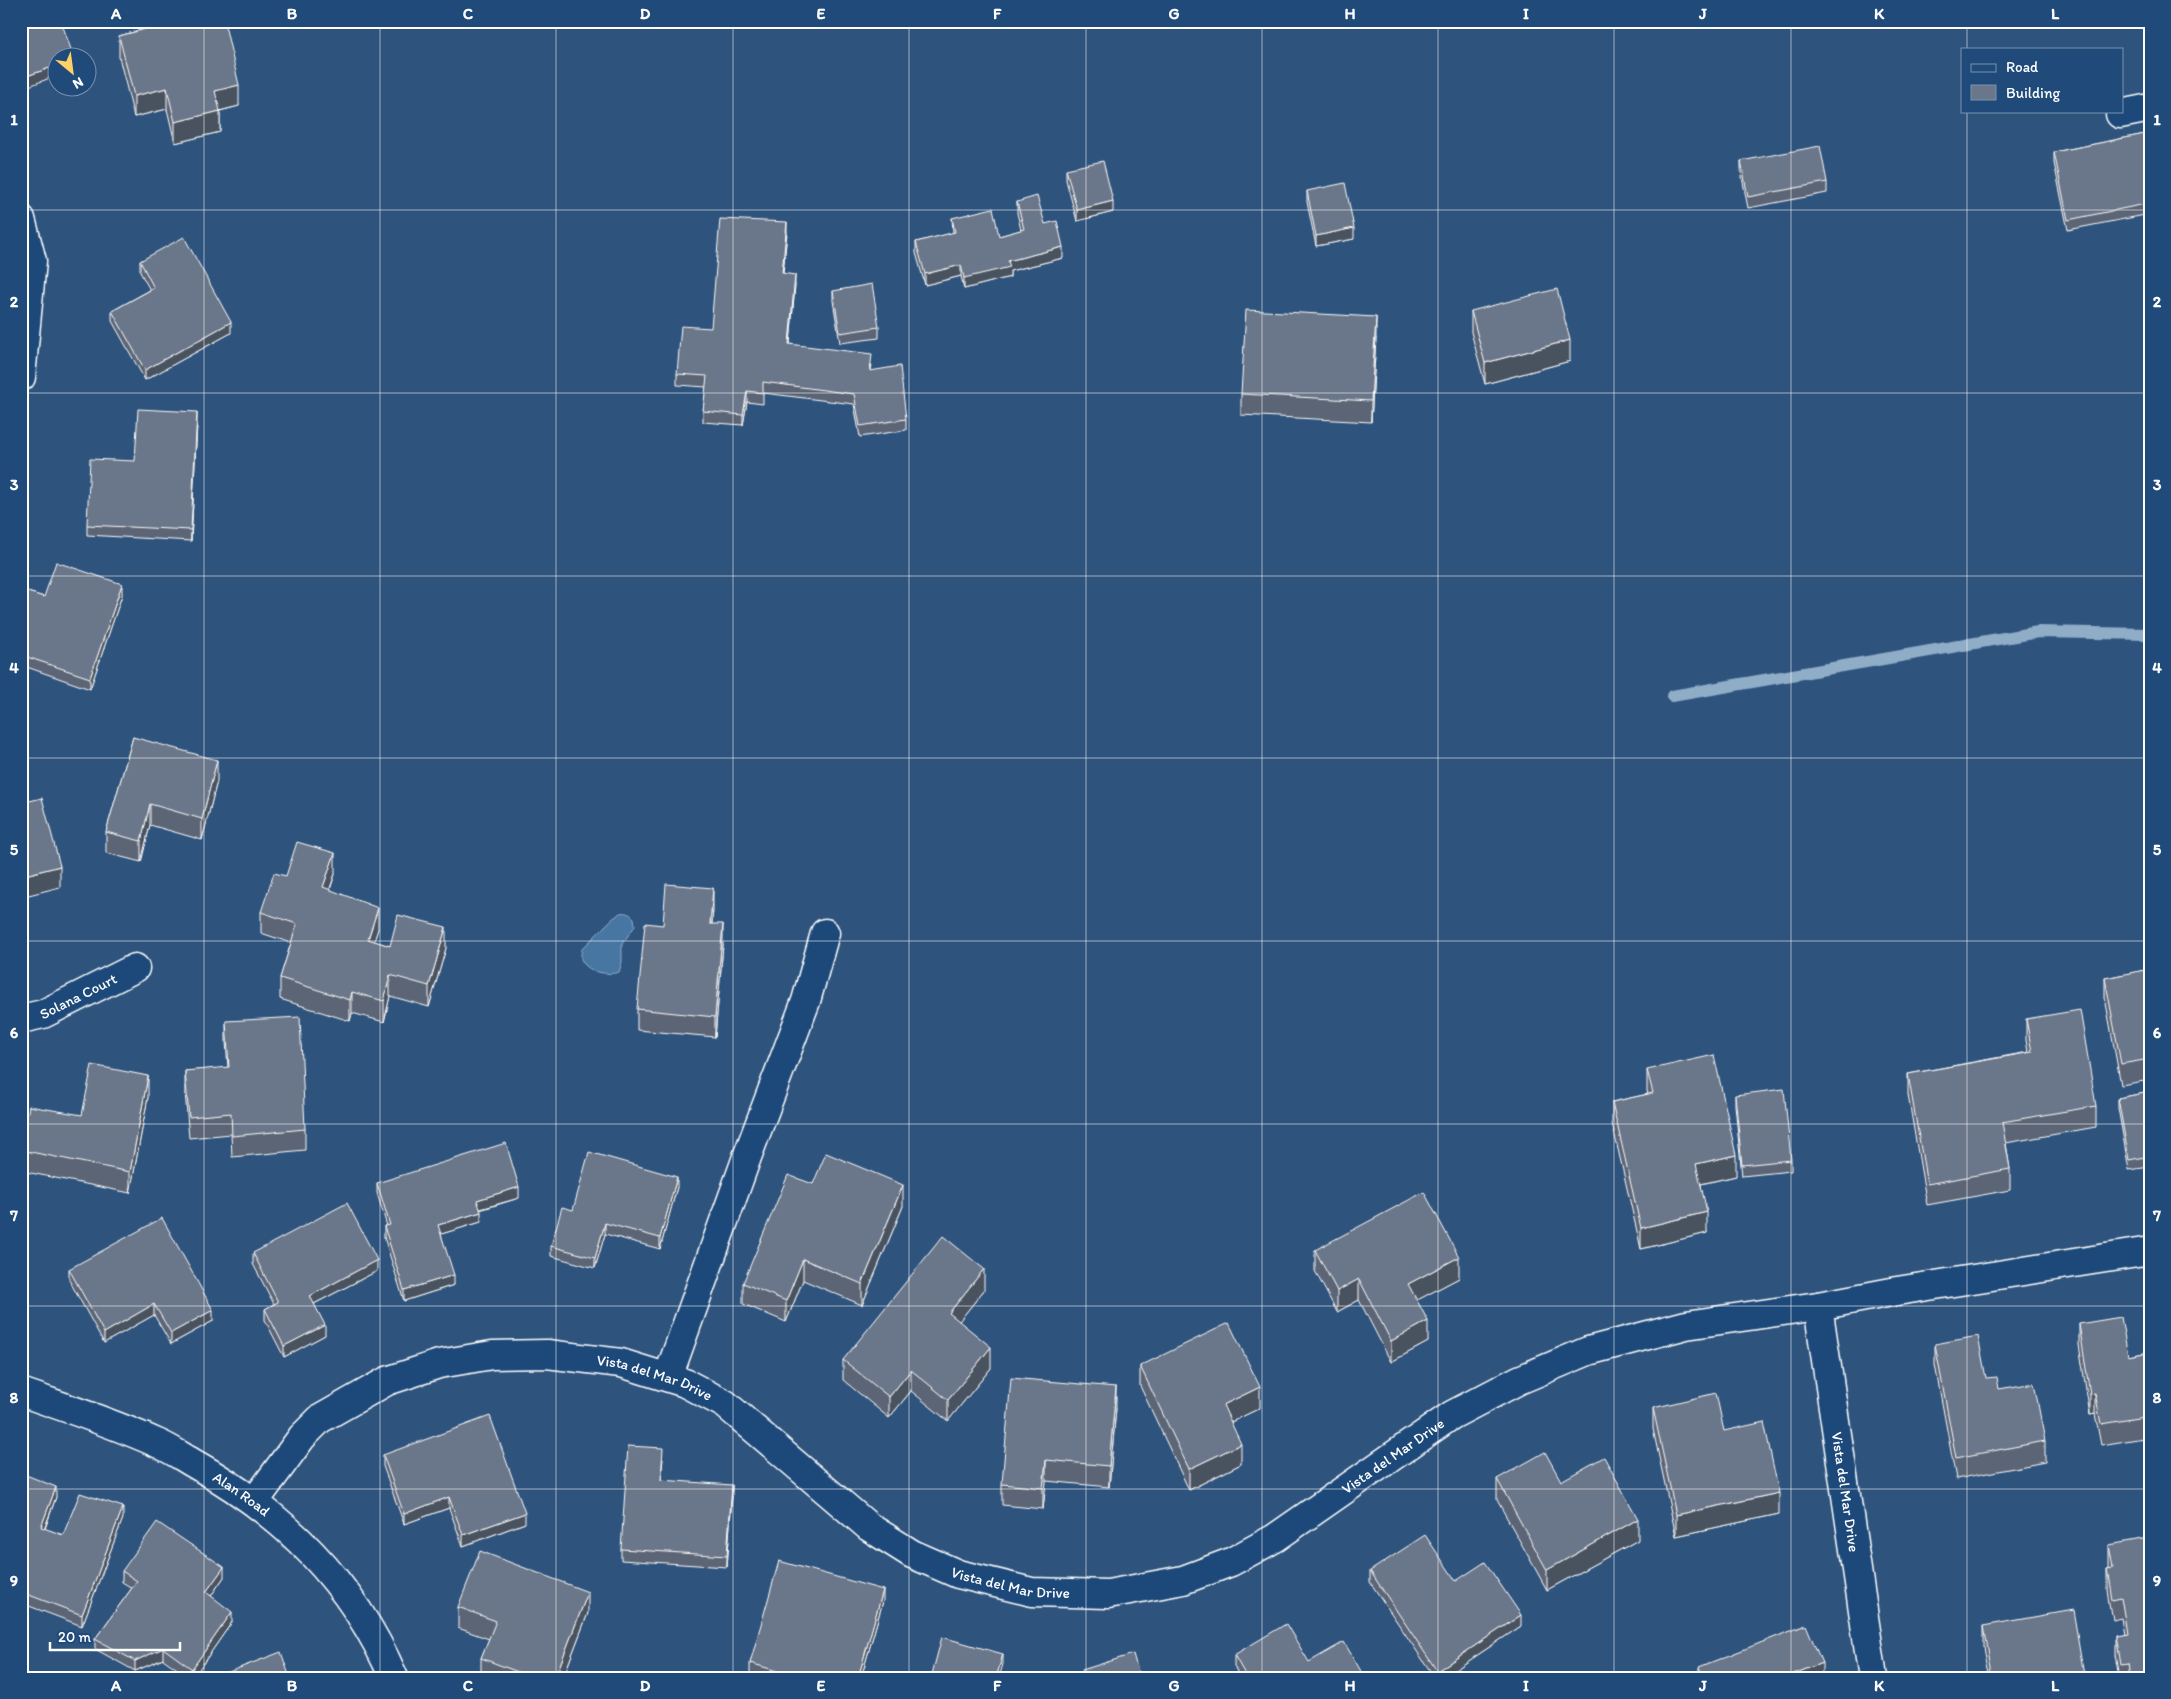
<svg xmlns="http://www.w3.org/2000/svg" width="2171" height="1699" viewBox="0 0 2171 1699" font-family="Itim,sans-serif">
<rect width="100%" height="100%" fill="#2e537d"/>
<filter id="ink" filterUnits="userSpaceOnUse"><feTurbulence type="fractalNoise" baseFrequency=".02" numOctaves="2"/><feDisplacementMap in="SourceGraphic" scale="10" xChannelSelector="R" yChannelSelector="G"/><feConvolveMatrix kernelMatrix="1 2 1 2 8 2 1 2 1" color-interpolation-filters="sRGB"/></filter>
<g filter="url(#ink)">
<path fill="#4676a3" stroke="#90adc8" d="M620,913C626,912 629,913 634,918L635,926L622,944V962L619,972C609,976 587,972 582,961C580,958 581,953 582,949L610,921Z"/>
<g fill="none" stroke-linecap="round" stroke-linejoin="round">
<path stroke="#90adc8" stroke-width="12" d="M1672,696L2038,632L2150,634"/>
<g stroke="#fff" stroke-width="31">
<g id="minor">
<path d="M2120,114L2150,108"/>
<path d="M21,219L32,261L21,377"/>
<path id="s1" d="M21,1019L43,1014L135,968"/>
<path id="s2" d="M1818,1306L1873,1678"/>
<path d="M668,1377L747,1157L806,1001L825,933"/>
<path id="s3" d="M21,1392C66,1408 113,1423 157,1443C169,1448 181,1456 193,1463C284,1514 352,1581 394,1678"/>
<path id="s4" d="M255,1501L302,1437L320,1419L387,1381L439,1364L492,1355L547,1354L621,1363L685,1383L725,1404L869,1527L912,1554L958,1574L1032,1592L1108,1594L1183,1580L1231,1562L1275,1538L1452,1415L1519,1380L1588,1351L1686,1325L1818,1306L1897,1291L2150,1251"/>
</g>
</g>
<use href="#minor" stroke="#1f4a7a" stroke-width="28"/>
</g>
<g fill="#5b6576" stroke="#fff">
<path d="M139,21H224L239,106L220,111V132L175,143L167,109L134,117L119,57V36L141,30Z"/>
<path d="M2150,133V214L2068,230L2054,163V152Z"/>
<path d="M1741,161L1827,182V193L1748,208L1741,172Z"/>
<path d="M1066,169L1113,212L1077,221L1066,180Z"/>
<path d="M1307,191L1354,239L1316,246L1307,202Z"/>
<path d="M1017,202L1045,224L1063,258L1010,271V277L964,289L961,276L925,285L916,253V242L953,233L952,218L999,236L1021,230L1017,213Z"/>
<path d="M787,232L783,273L795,285L790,344L872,365L871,371L906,419V430L860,437L854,404L763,393V404L747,402L743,425L703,422V411L706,387L677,385V374Z"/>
<path d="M140,261L231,333L145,380L112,321V311L150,290L140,272Z"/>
<path d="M833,291L879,327V338L840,343L833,301Z"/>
<path d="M1471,311L1570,361L1485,384L1471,332Z"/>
<path d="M1376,338L1371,422L1241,415V394Z"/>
<path d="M197,423L191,541L87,535V525Z"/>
<path d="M21,590L44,597L122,595L90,689L21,665Z"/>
<path d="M133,737L217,781L202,840L150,825L141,862L106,853V832Z"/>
<path d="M335,874L330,890L378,929L374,941L390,946L446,948L429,1007L390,996L384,1022L352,1013L350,1021L280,999V978L291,943L261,933V912L286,876Z"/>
<path d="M713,909L712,924L723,945L715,1037L637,1030V1009L663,925Z"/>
<path d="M2150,969V1080L2121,1085L2105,998V978Z"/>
<path d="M2026,1019L2096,1106V1127L2006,1143L2010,1169V1190L1927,1205L1908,1095V1074L2028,1052L2026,1040Z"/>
<path d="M226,1021L305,1129V1150L232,1157L231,1134L189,1138L185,1092V1071L228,1068L226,1042Z"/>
<path d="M1647,1070L1736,1176L1701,1184L1707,1233L1641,1249L1612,1123V1102L1648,1094L1647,1091Z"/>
<path d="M2150,1092V1167L2129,1170L2118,1108V1098Z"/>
<path d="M1735,1095L1791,1160V1171L1742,1176L1735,1105Z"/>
<path d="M148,1097L130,1193L21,1171V1147L82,1115Z"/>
<path d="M377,1183L519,1198L480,1210L481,1222L441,1234L454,1285L404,1301L384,1237V1226H387L377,1193Z"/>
<path d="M813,1184L903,1206L862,1305L803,1280L786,1322L743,1304V1283Z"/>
<path d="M677,1187L660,1249L605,1234L595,1268L551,1256V1246L573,1210Z"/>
<path d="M1315,1250L1459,1278L1417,1300L1428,1342L1391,1362L1359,1300L1337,1312L1315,1271Z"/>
<path d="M253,1253L377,1271L314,1304L325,1335L284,1357L265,1320V1309L274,1304L253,1264Z"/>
<path d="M69,1269L213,1321L171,1344L154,1315L104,1343L69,1280Z"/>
<path d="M984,1290L959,1321L991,1368L948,1421L911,1391L889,1418L843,1380V1360Z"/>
<path d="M2079,1324L2128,1356L2150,1352V1437L2101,1445L2095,1414L2090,1415L2079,1345Z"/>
<path d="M1935,1344L1986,1378L1999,1389L2045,1441V1462L1956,1479L1935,1365Z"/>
<path d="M1140,1366L1260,1408L1231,1422L1241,1464L1189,1490L1140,1386Z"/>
<path d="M1116,1408L1109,1487L1046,1481L1043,1509L1002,1505V1484Z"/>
<path d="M1653,1408L1724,1431L1779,1514L1676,1536L1653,1429Z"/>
<path d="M383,1455L525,1523L463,1546L449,1508L404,1524L383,1466Z"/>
<path d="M663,1459L661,1481L732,1496L727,1567L621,1560V1549Z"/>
<path d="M21,1473L56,1497L45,1529L63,1535L123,1518L82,1626L21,1603Z"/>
<path d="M1497,1479L1561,1481L1638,1540L1547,1590L1497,1500Z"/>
<path d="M2109,1545L2150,1678H2120L2116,1656V1635L2124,1634L2121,1618L2112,1620L2107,1590V1569H2109Z"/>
<path d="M122,1571L224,1577L211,1596L232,1622L193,1678H190L163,1659L135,1671L95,1649V1639L132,1588L122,1582Z"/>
<path d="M1370,1571L1456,1581L1521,1626L1443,1678H1435L1370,1582Z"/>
<path d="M883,1601L861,1678H764L750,1674V1663Z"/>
<path d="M458,1607L588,1613L563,1678H481V1658L489,1639L458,1628Z"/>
<path d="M1983,1626L2084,1675V1678H1989L1983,1647Z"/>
<path d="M1234,1655L1309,1662L1365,1678H1240L1234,1666Z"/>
<path d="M1699,1667L1822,1678H1699Z"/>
</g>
<g fill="#4a5360" stroke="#fff">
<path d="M58,65V75L21,89V78Z"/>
<path d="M239,85V106L215,112V91Z"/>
<path d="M167,88V109L134,117V96Z"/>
<path d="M220,111V132L175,143V122Z"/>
<path d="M1113,201V212L1077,221V210Z"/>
<path d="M787,222V232L782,283V273Z"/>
<path d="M1354,228V239L1316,246V236Z"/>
<path d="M1063,247V258L1010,271V277L964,289V278L1008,261Z"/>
<path d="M961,265V276L925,285V274Z"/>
<path d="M795,275V285L789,354V344Z"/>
<path d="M1376,317V338L1371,422V401Z"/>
<path d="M231,322V333L145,380V370Z"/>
<path d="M1570,340V361L1485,384V363Z"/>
<path d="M747,391V402L743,425V415Z"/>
<path d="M197,412V423L191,541V530Z"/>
<path d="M122,584V595L90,689V678Z"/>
<path d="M217,760V781L202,840V819Z"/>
<path d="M150,804V825L141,862V841Z"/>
<path d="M335,853V874L323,908V887Z"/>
<path d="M60,866V887L21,897V876Z"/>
<path d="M713,888V909L710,944V924Z"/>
<path d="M378,908V929L368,960V939Z"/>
<path d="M723,924V945L715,1037V1017Z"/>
<path d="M446,927V948L429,1007V986Z"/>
<path d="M390,975V996L384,1022V1001Z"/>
<path d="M352,992V1013L350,1021V1000Z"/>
<path d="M148,1076V1097L130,1193V1172Z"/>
<path d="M1736,1155V1176L1696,1185V1164Z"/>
<path d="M677,1177V1187L660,1249V1238Z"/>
<path d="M903,1185V1206L862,1305V1284Z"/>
<path d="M519,1187V1198L477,1210V1200Z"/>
<path d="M481,1212V1222L438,1235V1225Z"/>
<path d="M1707,1212V1233L1641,1249V1228Z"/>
<path d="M605,1223V1234L595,1268V1258Z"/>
<path d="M1459,1257V1278L1408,1305V1284Z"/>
<path d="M803,1259V1280L786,1322V1301Z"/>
<path d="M377,1260V1271L310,1306V1296Z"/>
<path d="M984,1269V1290L949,1334V1313Z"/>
<path d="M454,1275V1285L404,1301V1290Z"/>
<path d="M1359,1279V1300L1337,1312V1291Z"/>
<path d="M154,1304V1315L104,1343V1333Z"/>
<path d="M213,1310V1321L171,1344V1333Z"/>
<path d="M1428,1321V1342L1391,1362V1341Z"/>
<path d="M325,1325V1335L284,1357V1346Z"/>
<path d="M991,1347V1368L948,1421V1400Z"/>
<path d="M911,1370V1391L889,1418V1397Z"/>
<path d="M1116,1387V1408L1109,1487V1466Z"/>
<path d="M1260,1387V1408L1223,1426V1405Z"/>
<path d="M2095,1393V1414L2090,1415V1394Z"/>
<path d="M1241,1444V1464L1189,1490V1469Z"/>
<path d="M1046,1460V1481L1043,1509V1488Z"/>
<path d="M732,1485V1496L727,1567V1556Z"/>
<path d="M56,1487V1497L41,1538V1527Z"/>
<path d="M1779,1493V1514L1676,1536V1515Z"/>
<path d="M449,1497V1508L404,1524V1514Z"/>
<path d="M123,1507V1518L82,1626V1615Z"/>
<path d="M525,1513V1523L463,1546V1535Z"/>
<path d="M1638,1519V1540L1547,1590V1570Z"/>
<path d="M224,1567V1577L206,1603V1592Z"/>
<path d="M883,1590V1601L861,1678H858Z"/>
<path d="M588,1592V1613L563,1678H555Z"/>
<path d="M232,1612V1622L193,1678H192V1669Z"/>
<path d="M1521,1615V1626L1443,1678H1437V1671Z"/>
<path d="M163,1648V1659L135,1671V1661Z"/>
<path d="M1003,1654V1664L999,1678H996Z"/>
<path d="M1822,1663V1678H1783Z"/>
</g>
<g fill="#6a7689" stroke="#fff">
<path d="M21,21H61L74,58H58V65L21,78Z"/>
<path d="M144,21H224L239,85L215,91L220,111L175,122L167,88L134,96L119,36L146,29Z"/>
<path d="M2150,133V203L2068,220L2054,152Z"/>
<path d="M1820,146L1827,182L1748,197L1741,161Z"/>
<path d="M1103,161L1113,201L1077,210L1066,169Z"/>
<path d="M1345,183L1354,228L1316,236L1307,191Z"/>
<path d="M1037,196L1045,224L1057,221L1063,247L1008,261L1010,267L964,278L961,265L925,274L916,242L955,232L952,218L993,208L999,236L1024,229L1017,202Z"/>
<path d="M720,219L787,222L782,273L795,275L789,344L872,354L870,371L900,366L906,419L860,426L854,394L763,382V393L747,391L743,415L703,411L707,376L677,374L681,326L711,328Z"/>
<path d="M184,237L231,322L145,370L112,311L154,288L140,261Z"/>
<path d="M872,284L879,327L840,333L833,291Z"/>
<path d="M1557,289L1570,340L1485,363L1471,311Z"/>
<path d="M1246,310L1376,317L1371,401L1241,394Z"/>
<path d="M138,409L197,412L191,530L87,525L90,459L135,461Z"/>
<path d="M56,562L122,584L90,678L21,655V590L44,597Z"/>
<path d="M133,737L217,760L202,819L150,804L141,841L106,832Z"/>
<path d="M42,798L60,866L21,876V803Z"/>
<path d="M297,842L335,853L323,887L378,908L368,939L390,946L398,915L446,927L429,986L390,975L384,1001L352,992L350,1000L280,978L297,924L261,912L274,873L286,876Z"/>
<path d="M666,884L713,888L710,924H723L715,1017L637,1009L645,923L663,925Z"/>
<path d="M2150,969V1059L2121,1064L2105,978Z"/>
<path d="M2080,1010L2096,1106L2002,1122L2010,1169L1927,1184L1908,1074L2032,1052L2026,1019Z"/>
<path d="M300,1017L305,1129L232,1136L231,1113L189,1117L185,1071L229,1067L226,1021Z"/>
<path d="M1714,1055L1736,1155L1696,1164L1707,1212L1641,1228L1612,1102L1653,1093L1647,1070Z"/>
<path d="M92,1065L148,1076L130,1172L21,1150L29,1106L82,1115Z"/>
<path d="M1784,1089L1791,1160L1742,1165L1735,1095Z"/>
<path d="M2150,1092V1156L2129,1160L2118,1098Z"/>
<path d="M506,1143L519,1187L477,1200L481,1212L438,1225L454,1275L404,1290L384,1226L390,1225L377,1183Z"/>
<path d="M589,1152L677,1177L660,1238L605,1223L595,1258L551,1246L562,1207L573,1210Z"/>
<path d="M826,1153L903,1185L862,1284L803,1259L786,1301L743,1283L788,1175L813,1184Z"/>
<path d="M1424,1192L1459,1257L1408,1284L1428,1321L1391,1341L1359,1279L1337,1291L1315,1250Z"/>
<path d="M347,1203L377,1260L310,1296L325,1325L284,1346L265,1309L278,1302L253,1253Z"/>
<path d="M162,1218L213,1310L171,1333L154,1304L104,1333L69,1269Z"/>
<path d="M943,1236L984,1269L949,1313L991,1347L948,1400L911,1370L889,1397L843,1360Z"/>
<path d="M2121,1317L2128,1356L2150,1352V1416L2101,1424L2095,1393L2090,1394L2079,1324Z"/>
<path d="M1229,1323L1260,1387L1223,1405L1241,1444L1189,1469L1140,1366Z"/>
<path d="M1978,1336L1986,1378L1997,1377L1999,1389L2034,1383L2045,1441L1956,1458L1935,1344Z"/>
<path d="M1011,1378L1116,1387L1109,1466L1046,1460L1043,1488L1002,1484Z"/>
<path d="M1716,1393L1724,1431L1764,1422L1779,1493L1676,1515L1653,1408Z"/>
<path d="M490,1416L525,1513L463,1535L449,1497L404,1514L383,1455Z"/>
<path d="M628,1446L663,1448L661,1480L732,1485L727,1556L621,1549Z"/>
<path d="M1545,1452L1561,1481L1604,1457L1638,1519L1547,1570L1497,1479Z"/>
<path d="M21,1473L56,1487L41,1527L63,1535L80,1493L123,1507L82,1615L21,1592Z"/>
<path d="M157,1522L224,1567L206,1592L232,1612L192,1669L163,1648L135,1661L95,1639L137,1581L122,1571Z"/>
<path d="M1425,1535L1456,1581L1485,1562L1521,1615L1437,1671L1370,1571Z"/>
<path d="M2147,1538L2150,1555V1678H2130L2128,1665L2121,1666L2116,1635L2127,1633L2121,1597L2112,1599L2107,1569L2113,1568L2109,1545Z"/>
<path d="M480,1551L588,1592L555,1678H534L481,1658L496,1621L458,1607Z"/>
<path d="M779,1561L883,1590L858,1678H801L750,1663Z"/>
<path d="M2073,1610L2084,1675L2068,1678H1992L1983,1626Z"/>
<path d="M1286,1624L1309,1662L1344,1642L1365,1678H1247L1234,1655Z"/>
<path d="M1806,1625L1822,1663L1783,1678H1703L1699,1667Z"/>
<path d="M942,1637L1003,1654L996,1678H931Z"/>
<path d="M281,1652L290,1678H213Z"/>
<path d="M1133,1654L1140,1678H1085L1082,1670Z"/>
</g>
</g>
<path fill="none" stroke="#fff" stroke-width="1" stroke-opacity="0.55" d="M204,21V1678M380,21V1678M556,21V1678M733,21V1678M909,21V1678M1086,21V1678M1262,21V1678M1438,21V1678M1614,21V1678M1791,21V1678M1967,21V49M1967,111V1678M21,210H2150M21,393H2150M21,576H2150M21,758H2150M21,941H2150M21,1124H2150M21,1306H2150M21,1489H2150"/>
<g text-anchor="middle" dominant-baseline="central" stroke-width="5" stroke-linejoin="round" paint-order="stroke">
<g font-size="15" fill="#fff" stroke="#1f4a7a">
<text stroke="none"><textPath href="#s1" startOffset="62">Solana Court</textPath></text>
<text stroke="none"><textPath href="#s4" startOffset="456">Vista del Mar Drive</textPath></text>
<text stroke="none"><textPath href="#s4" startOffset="1296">Vista del Mar Drive</textPath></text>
<text stroke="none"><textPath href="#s2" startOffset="188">Vista del Mar Drive</textPath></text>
<text stroke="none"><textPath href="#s3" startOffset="244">Alan Road</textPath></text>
<text stroke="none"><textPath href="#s4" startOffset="876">Vista del Mar Drive</textPath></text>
</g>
</g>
<rect width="2171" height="1699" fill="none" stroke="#1f4a7a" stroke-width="55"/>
<rect x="1961" y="48" width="162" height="65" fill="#1f4a7a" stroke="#7992af"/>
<rect x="1971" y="64" width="25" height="8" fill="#1f4a7a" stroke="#7992af"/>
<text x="2006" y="72" font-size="15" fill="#ffffff">Road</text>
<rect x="1971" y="85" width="25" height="15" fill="#6a7689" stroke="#7992af"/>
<text x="2006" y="98" font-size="15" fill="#ffffff">Building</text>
<g transform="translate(72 72) rotate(151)"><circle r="24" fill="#1f4a7a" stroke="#7992af"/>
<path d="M0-4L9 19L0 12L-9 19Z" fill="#ffd166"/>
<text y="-8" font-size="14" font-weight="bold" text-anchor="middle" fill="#ffffff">N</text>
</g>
<path d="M50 1642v8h130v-8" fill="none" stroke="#ffffff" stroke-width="2.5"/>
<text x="58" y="1642" font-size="15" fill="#ffffff" stroke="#1f4a7a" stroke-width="4" paint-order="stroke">20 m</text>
<rect x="28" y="28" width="2116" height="1644" fill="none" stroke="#fff" stroke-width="2"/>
<g font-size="16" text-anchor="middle" font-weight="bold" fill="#fff">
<text x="116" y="19">A</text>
<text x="292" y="19">B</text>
<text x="468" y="19">C</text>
<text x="645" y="19">D</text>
<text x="821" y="19">E</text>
<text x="997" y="19">F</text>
<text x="1174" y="19">G</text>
<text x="1350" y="19">H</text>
<text x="1526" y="19">I</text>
<text x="1703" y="19">J</text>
<text x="1879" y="19">K</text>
<text x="2055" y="19">L</text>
<text x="14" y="125">1</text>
<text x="2157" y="125">1</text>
<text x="14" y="307">2</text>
<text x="2157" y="307">2</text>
<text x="14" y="490">3</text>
<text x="2157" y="490">3</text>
<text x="14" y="673">4</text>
<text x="2157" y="673">4</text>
<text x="14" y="855">5</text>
<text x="2157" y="855">5</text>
<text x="14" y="1038">6</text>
<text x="2157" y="1038">6</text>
<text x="14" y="1221">7</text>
<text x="2157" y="1221">7</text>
<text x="14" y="1403">8</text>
<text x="2157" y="1403">8</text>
<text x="14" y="1586">9</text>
<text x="2157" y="1586">9</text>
<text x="116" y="1691">A</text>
<text x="292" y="1691">B</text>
<text x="468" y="1691">C</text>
<text x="645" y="1691">D</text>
<text x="821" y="1691">E</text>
<text x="997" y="1691">F</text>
<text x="1174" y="1691">G</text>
<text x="1350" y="1691">H</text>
<text x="1526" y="1691">I</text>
<text x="1703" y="1691">J</text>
<text x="1879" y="1691">K</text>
<text x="2055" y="1691">L</text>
</g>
</svg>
